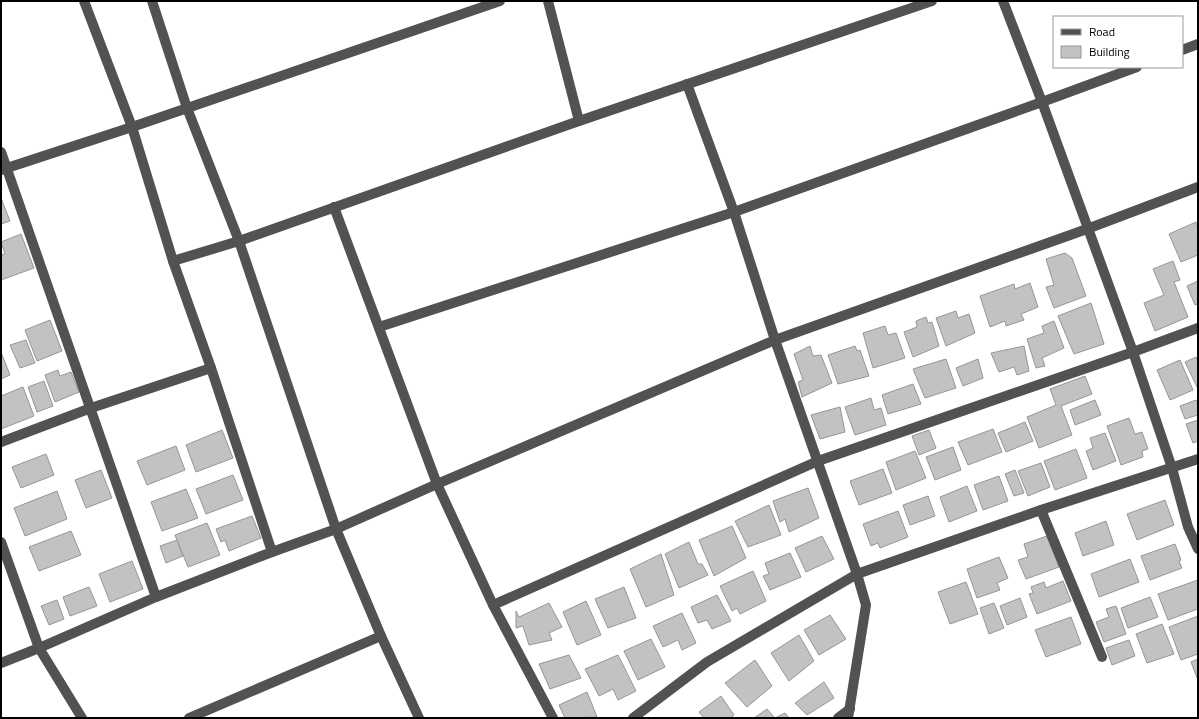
<svg xmlns="http://www.w3.org/2000/svg" width="1199" height="719" viewBox="0 0 1199 719" font-family="'Titillium Web',sans-serif">
<rect width="100%" height="100%" fill="#fff"/>
<g fill="#c2c2c2" stroke="#969696">
<path d="M1,198L10,221L1,224Z"/>
<path d="M1196,222L1198,228V255L1181,262L1169,234Z"/>
<path d="M21,234L34,268L1,280V255L5,254L1,242Z"/>
<path d="M1065,253L1072,258L1086,296L1054,308L1046,287L1054,285L1046,259Z"/>
<path d="M1173,261L1180,280L1174,282L1188,317L1155,331L1144,303L1164,295L1153,269Z"/>
<path d="M1198,281V304L1195,305L1187,286Z"/>
<path d="M1030,283L1038,307L1021,314L1024,320L1006,326L1005,321L990,327L980,296L1014,284L1015,289Z"/>
<path d="M1091,303L1104,344L1074,354L1058,316Z"/>
<path d="M956,311L958,318L969,314L975,333L946,346L936,318Z"/>
<path d="M926,317L928,323L932,322L939,346L913,357L904,332L917,327L916,321Z"/>
<path d="M50,320L62,351L37,361L25,330Z"/>
<path d="M1054,321L1064,348L1042,358L1045,366L1036,368L1027,339L1044,333L1042,326Z"/>
<path d="M885,326L888,335L896,333L905,358L873,368L863,333Z"/>
<path d="M26,340L35,363L20,368L10,345Z"/>
<path d="M810,346L813,356L821,355L832,383L802,397L798,382L803,380L794,354Z"/>
<path d="M855,346L857,351L860,350L869,376L838,384L828,355Z"/>
<path d="M1024,346L1029,371L1017,375L1014,367L999,372L991,353Z"/>
<path d="M1,352L10,375L1,379Z"/>
<path d="M1196,357L1198,362V389L1185,362Z"/>
<path d="M946,359L956,388L925,398L913,369Z"/>
<path d="M978,359L983,378L963,386L956,368Z"/>
<path d="M1180,360L1193,390L1170,400L1157,370Z"/>
<path d="M58,370L60,376L71,372L79,392L55,402L45,375Z"/>
<path d="M1085,376L1092,394L1061,406L1072,435L1039,448L1027,417L1056,405L1050,389Z"/>
<path d="M44,381L53,406L37,412L28,387Z"/>
<path d="M913,384L921,404L888,414L882,395Z"/>
<path d="M23,387L34,416L1,429V396Z"/>
<path d="M871,398L874,410L881,408L886,425L855,435L845,407Z"/>
<path d="M1095,400L1101,415L1075,425L1070,410Z"/>
<path d="M1196,400L1198,404V415L1185,419L1180,406Z"/>
<path d="M840,407L845,432L820,439L811,415Z"/>
<path d="M1129,418L1135,434L1142,432L1148,449L1142,451L1143,457L1121,465L1107,426Z"/>
<path d="M1198,420V441L1193,443L1186,424Z"/>
<path d="M1025,422L1033,441L1006,452L998,433Z"/>
<path d="M993,429L1002,452L968,465L958,442Z"/>
<path d="M222,430L233,458L196,472L186,445Z"/>
<path d="M929,430L936,448L919,455L912,436Z"/>
<path d="M1105,433L1116,461L1093,470L1086,451L1093,448L1090,438Z"/>
<path d="M176,446L185,470L147,485L137,461Z"/>
<path d="M953,447L961,470L935,480L926,457Z"/>
<path d="M1076,449L1087,478L1055,490L1044,461Z"/>
<path d="M915,451L926,478L896,490L886,462Z"/>
<path d="M46,454L54,475L21,488L12,467Z"/>
<path d="M1041,463L1050,487L1028,496L1018,471Z"/>
<path d="M883,469L892,493L859,505L850,481Z"/>
<path d="M101,470L112,498L86,508L75,480Z"/>
<path d="M1015,470L1024,493L1014,496L1005,474Z"/>
<path d="M233,475L243,500L206,514L196,489Z"/>
<path d="M999,476L1008,501L983,510L974,485Z"/>
<path d="M967,486L977,511L949,522L940,497Z"/>
<path d="M808,488L819,518L789,532L785,519L780,522L773,501Z"/>
<path d="M186,489L198,518L162,531L151,502Z"/>
<path d="M57,491L67,519L25,536L14,508Z"/>
<path d="M928,496L935,516L910,525L903,505Z"/>
<path d="M1165,500L1174,525L1137,540L1127,514Z"/>
<path d="M769,505L781,535L748,547L735,521Z"/>
<path d="M898,511L908,537L880,548L878,543L871,546L863,524Z"/>
<path d="M252,516L261,538L229,551L225,540L221,542L216,529Z"/>
<path d="M1106,521L1114,545L1083,556L1075,533Z"/>
<path d="M207,523L220,555L188,567L175,535Z"/>
<path d="M732,526L746,558L714,576L699,540Z"/>
<path d="M71,531L81,555L39,571L29,547Z"/>
<path d="M822,536L834,559L806,572L795,548Z"/>
<path d="M1047,536L1059,567L1026,579L1018,560L1028,557L1024,544Z"/>
<path d="M177,540L183,556L166,563L160,546Z"/>
<path d="M689,542L698,564H702L708,575L679,588L665,554Z"/>
<path d="M1175,544L1181,560L1179,561L1182,568L1150,580L1141,556Z"/>
<path d="M790,553L801,577L770,590L763,576L769,574L765,563Z"/>
<path d="M661,554L674,595L646,607L630,569Z"/>
<path d="M999,557L1008,578L997,583L1000,590L977,598L967,569Z"/>
<path d="M1130,559L1139,582L1099,597L1091,574Z"/>
<path d="M132,561L143,589L110,602L99,574Z"/>
<path d="M753,571L766,601L740,614L737,608L732,611L720,586Z"/>
<path d="M1198,580V609L1168,620L1158,594Z"/>
<path d="M1063,581L1071,601L1037,614L1029,594L1033,593L1031,587L1044,582L1046,588Z"/>
<path d="M966,582L978,614L950,624L938,592Z"/>
<path d="M89,587L97,606L70,616L63,597Z"/>
<path d="M624,587L636,618L608,628L595,599Z"/>
<path d="M717,595L731,621L712,629L707,620L698,623L691,607Z"/>
<path d="M1150,597L1158,617L1128,628L1121,608Z"/>
<path d="M1020,598L1027,617L1007,625L1000,606Z"/>
<path d="M57,600L64,619L49,625L41,606Z"/>
<path d="M586,601L601,635L577,645L563,612Z"/>
<path d="M549,603L562,627L549,633L552,640L529,645L523,626L516,628V611L519,617Z"/>
<path d="M994,603L1004,628L989,634L980,608Z"/>
<path d="M1116,606L1126,634L1104,642L1096,622L1109,617L1106,609Z"/>
<path d="M682,613L696,643L682,650L678,640L663,647L653,626Z"/>
<path d="M830,615L846,639L819,655L804,630Z"/>
<path d="M1198,616V654L1181,660L1169,627Z"/>
<path d="M1071,617L1081,644L1046,657L1035,630Z"/>
<path d="M1162,624L1174,654L1147,663L1136,634Z"/>
<path d="M799,635L814,661L789,681L771,653Z"/>
<path d="M651,639L665,667L638,680L624,651Z"/>
<path d="M1129,640L1135,656L1112,665L1106,648Z"/>
<path d="M569,655L581,678L550,689L539,664Z"/>
<path d="M618,655L636,691L618,700L613,689L599,696L585,669Z"/>
<path d="M1198,659V678H1197L1191,662Z"/>
<path d="M755,660L772,686L747,707L725,683Z"/>
<path d="M824,682L834,698L807,715L795,703Z"/>
<path d="M587,692L597,717L565,718L559,705Z"/>
<path d="M721,696L734,715L730,718H704L699,712Z"/>
<path d="M767,709L775,718L785,713L789,718H754Z"/>
</g>
<g fill="none" stroke-linecap="round" stroke-linejoin="round">
<g stroke="#525252" stroke-width="10">
<path d="M84,1L132,127L173,261L211,368L272,552"/>
<path d="M152,1L187,108L239,241L336,529L381,636L419,718"/>
<path d="M548,1L579,121"/>
<path d="M1003,1L1042,102L1133,352L1172,468L1188,527L1198,549"/>
<path d="M1182,50L1198,44"/>
<path d="M687,84L734,212L775,340L857,574L866,605L848,718"/>
<path d="M1,152L156,597"/>
<path d="M1,170L132,127L500,1"/>
<path d="M334,207L437,484L493,605L553,718"/>
<path d="M173,261L239,241L579,121L932,1"/>
<path d="M379,327L734,212L1042,102L1137,67"/>
<path d="M1,442L91,408L211,368"/>
<path d="M1041,510L1102,657"/>
<path d="M1,542L39,648L82,718"/>
<path d="M493,605L818,461L1133,352L1198,328"/>
<path d="M1,663L39,648L156,597L272,552L336,529L437,484L775,340L1087,229L1198,187"/>
<path d="M189,718L381,636"/>
<path d="M633,718L707,662L857,574L1041,510L1198,459"/>
<path d="M838,718L850,709"/>
</g>
</g>
<rect width="1199" height="719" fill="none" stroke="#000000" stroke-width="4"/>
<rect x="1053" y="16" width="130" height="52" fill="#ffffff" stroke="#999999"/>
<rect x="1061" y="29" width="20" height="6" fill="#525252" stroke="#999999"/>
<text x="1089" y="36" font-size="12" fill="#000000">Road</text>
<rect x="1061" y="46" width="20" height="12" fill="#c2c2c2" stroke="#999999"/>
<text x="1089" y="56" font-size="12" fill="#000000">Building</text>
</svg>
